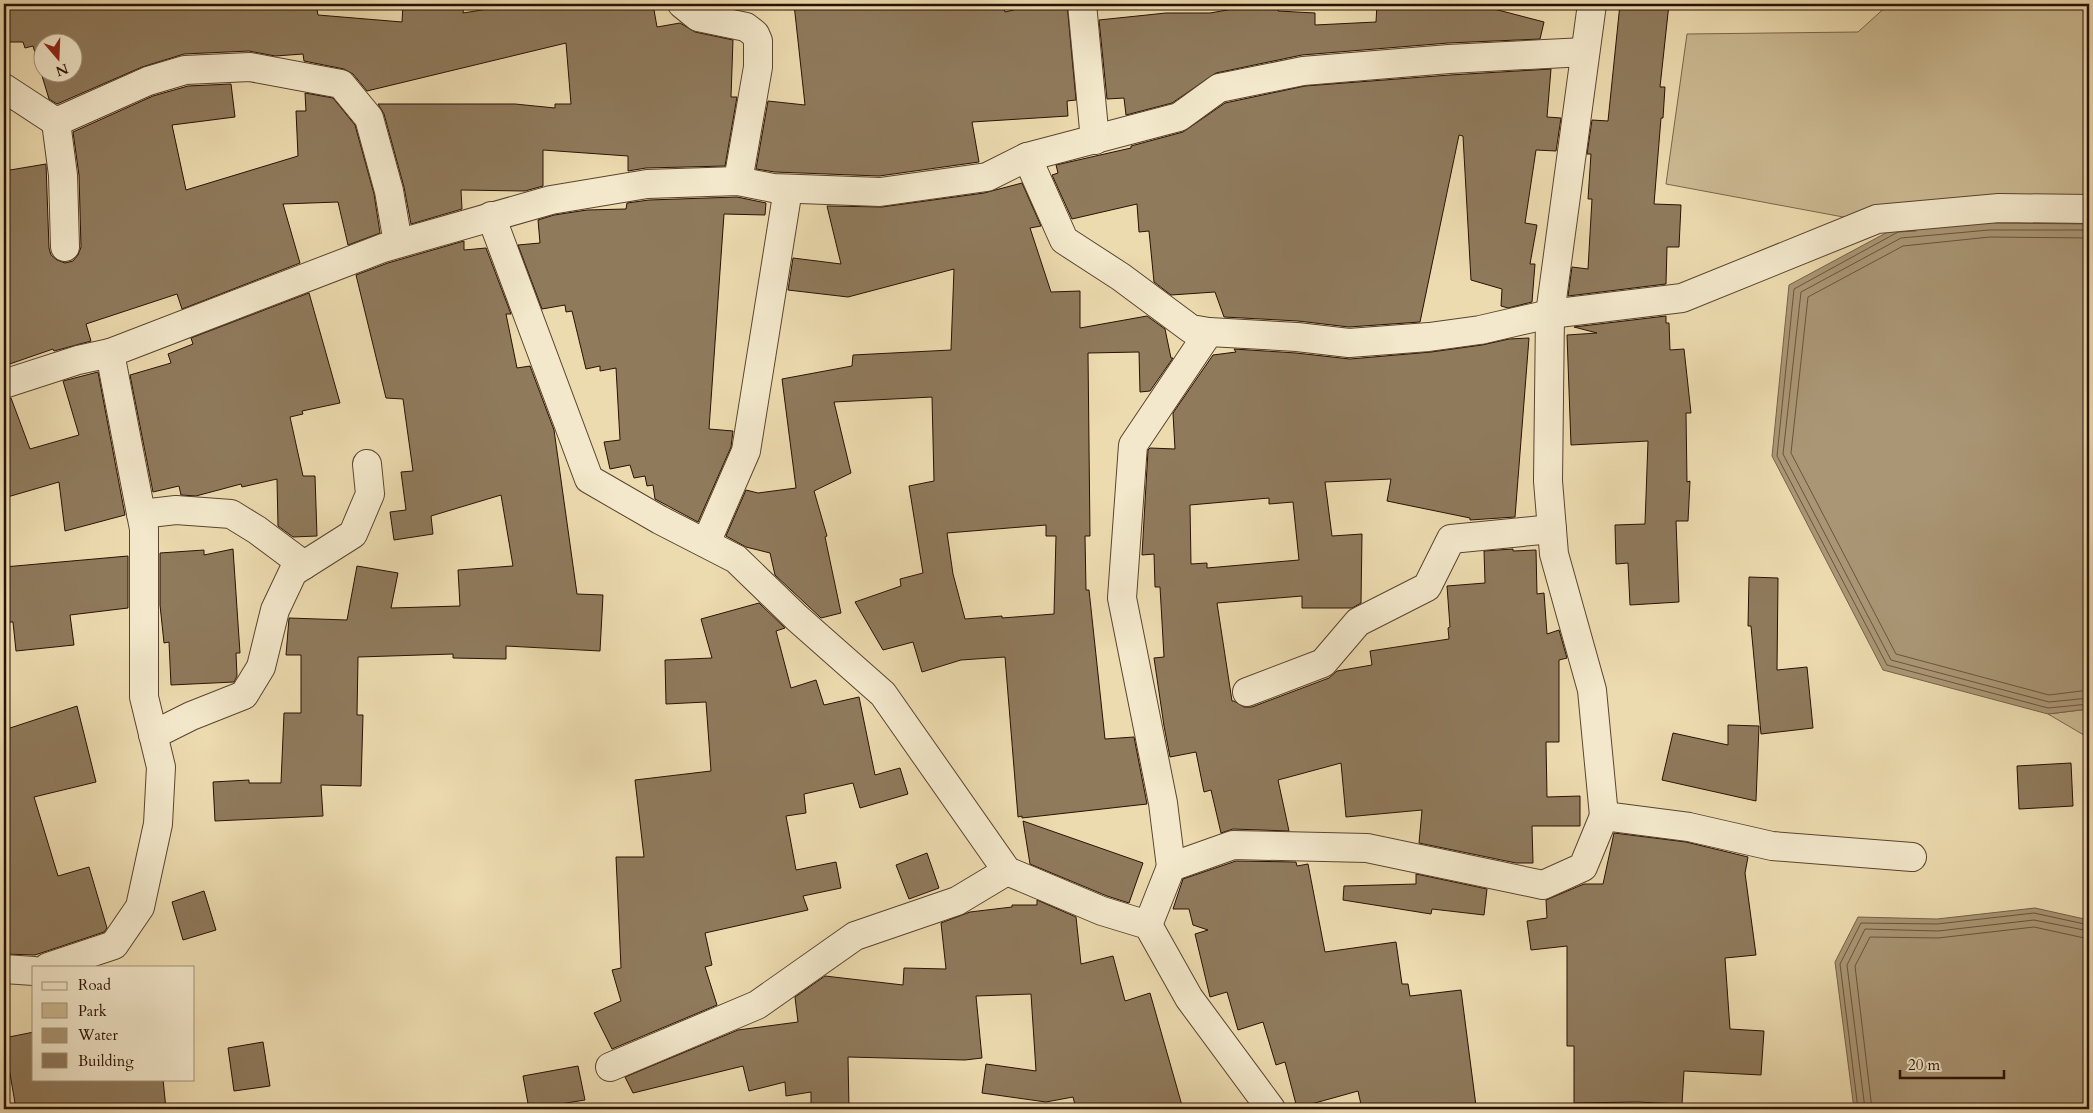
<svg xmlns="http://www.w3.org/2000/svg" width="2093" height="1113" viewBox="0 0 2093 1113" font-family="Cardo,serif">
<rect width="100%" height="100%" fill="#ecdbaf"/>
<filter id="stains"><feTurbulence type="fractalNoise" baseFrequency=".004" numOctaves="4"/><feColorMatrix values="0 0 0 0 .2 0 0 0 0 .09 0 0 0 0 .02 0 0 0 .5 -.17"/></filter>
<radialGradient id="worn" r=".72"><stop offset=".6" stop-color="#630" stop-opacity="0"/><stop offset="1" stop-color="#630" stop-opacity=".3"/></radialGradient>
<g fill="#cbb992" stroke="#7a654a">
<path d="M1889,4H2089V219L1897,227L1666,184L1687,34L1858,32Z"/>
<path d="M2089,709V738L2048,714Z"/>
</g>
<g fill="#aa9675" stroke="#776147">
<path d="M1989,218L2089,219V709L2048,714L1883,670L1772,456L1789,285L1897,227Z"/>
<path d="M2035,908L2089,920V1109H1854L1835,962L1858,917L1937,919Z"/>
</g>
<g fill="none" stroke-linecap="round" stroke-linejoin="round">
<g stroke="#6a543c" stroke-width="1">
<path d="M1995,223L2089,224"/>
<path d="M2089,230H1989L1901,238L1801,292L1783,454L1891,660L2049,702L2089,698"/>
<path d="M1916,231L1898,232L1794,289L1777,456L1887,665L2048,708L2089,704"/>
<path d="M2089,238L1990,237L1903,246L1808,297L1791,453L1896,654L2049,695L2089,690"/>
<path d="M1858,1109L1840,964L1861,923L1937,924L2034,913L2089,925"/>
<path d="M1865,1109L1847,965L1865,929L1938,931L2034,920L2089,931"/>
<path d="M1872,1109L1855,966L1870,937L1938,938L2034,927L2089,939"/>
</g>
</g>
<g fill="#8f7a5c" stroke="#2a1103" fill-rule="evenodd">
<path d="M4,4H316L318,15L402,22L403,4H464L463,13L519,4H653L657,27L680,23L695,32L733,40L731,97H737L725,166L646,168L628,171V156L543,150V186L525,191L461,190L462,209L411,224L404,187L384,114L378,104H515L555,108V104H571L566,43L367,91L353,74L344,69L304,61L303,54L275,56L249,51L184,54L142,67L57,104L49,99L33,46L25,48L23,42H4ZM42,42H72V72H42Z"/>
<path d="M794,4H1003L1005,12L1038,4H1067L1076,100L1067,101L1068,116L972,122L979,162L879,176L775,172L756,169L768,101L805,105Z"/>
<path d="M1261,4H1278V11L1315,13V25L1376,22L1377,4H1475L1544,22L1540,39L1448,43L1302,55L1216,73L1172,103L1126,115L1124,98L1107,99L1099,20L1166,13H1210Z"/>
<path d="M1620,4H1669L1660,87H1665L1663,118H1661L1654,204L1681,205L1679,247H1667L1666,284L1568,296L1572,267L1588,269L1592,199H1588L1591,154H1587L1592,120L1608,121Z"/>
<path d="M1551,69L1547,117L1561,118L1556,151L1536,150L1525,223L1537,225L1530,264H1535L1532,302L1508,308L1501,306L1502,289L1471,280L1463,136L1459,135L1420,322L1349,327L1298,321L1224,317L1215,292L1171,295L1154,282L1149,231L1139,232L1137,204L1072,219L1052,175L1058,173L1056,165L1131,148V146L1183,132L1225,103L1305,86L1450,75Z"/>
<path d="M231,84L235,117L172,125L186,190L298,156L296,111H306L305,93L333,98L355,125L374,194L380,233L348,245L338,202L283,204L300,263L182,309L177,294L86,324L91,341L54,351L53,349L4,366V171L46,164L49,248L51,255L57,260L65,263L73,261L78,255L81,247L79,175L73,132L153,96L188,86Z"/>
<path d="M1022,183L1041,226L1030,228L1051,292L1080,291V328L1147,316L1165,329L1171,358H1173L1150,391L1140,392L1139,352L1088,353L1090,536H1085L1086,590H1089L1105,739L1134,737L1147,804L1022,818V816L1018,817L1005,657L961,660L922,672L913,642L883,650L855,602L901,586L900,579L923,573L909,486L934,481L932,397L834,402L851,473L814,491L827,536L825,537L841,613L821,618L775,575L770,553L746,547L726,536L746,490L758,493L796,488L782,379L852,366L853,355L951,350L954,269L848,297L788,290L793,258L841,264L827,206L882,207L984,193ZM1046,525V536H1056L1054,614L1002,618V616L965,619L953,574L947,533Z"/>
<path d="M737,197L766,203L765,215L724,214L709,429L733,431L731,447L698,522L655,499L653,485L647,486L645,476L634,478L630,465L610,469L604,442L620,440L616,368L600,371V366L586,369L572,311L566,312L565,305L542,309L518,245L540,243L538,220L554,215L587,210L626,209L627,203L649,200Z"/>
<path d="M464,241V250L486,248L511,314H506L517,368L530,366L554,430L577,594L603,595L600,651L506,646V659L453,658V654L358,657L357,715H363L361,786L321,785L323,816L215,821L213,782L249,780V783H281L284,713H301V655H286L289,618L347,620L357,566L398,573L391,608L460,606L458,570L513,566L501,495L431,516L433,534L394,540L390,512L406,510L401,472L413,471L403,399L386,398L356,275L388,263Z"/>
<path d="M309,293L340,403L302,411L303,414L290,417L303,476H315L317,536L293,537L278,526L277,479L242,487L241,484L196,496L181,495L179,486L153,492L130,375L171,363L168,354L193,344L191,338Z"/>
<path d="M1666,316V323H1669L1670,350L1684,349L1691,413H1686L1687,482L1690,481L1688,521H1676L1679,602L1630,605L1628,563L1616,564L1615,525L1645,524L1648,441L1571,445L1567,335L1597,333L1574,327Z"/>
<path d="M1529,338L1515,517L1470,520V518L1387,501L1391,479L1325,482L1332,536L1362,534L1361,603L1352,608H1302V596L1217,603L1232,701H1234L1244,707H1252L1329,678L1337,671L1372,665L1370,651L1449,639L1448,628L1450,627L1447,586L1485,583L1484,551L1513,549V551L1536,550L1537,594L1544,593L1547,634L1559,630L1567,658L1559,660V742H1546L1547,797L1580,796V826H1532L1533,863H1516L1419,843L1422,810L1346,817L1341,763L1278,780L1289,831L1233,829L1221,833L1211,790L1204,792L1196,752L1170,757L1164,726L1154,658L1164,657L1160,587H1155L1154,554L1142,555L1148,450L1150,448L1175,449L1173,413L1213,355L1236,352L1234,349L1296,353L1350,359L1431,352L1482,345L1509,339ZM1269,498V504L1293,502L1299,560L1207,568V563L1191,564L1190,505Z"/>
<path d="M98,372L125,515L65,531L59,482L4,498V399L11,398L30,449L79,435L63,381Z"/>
<path d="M233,549L240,653H236L237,676L234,682L171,685L169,642L164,643L160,605V553L204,550V555Z"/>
<path d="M128,556V608L70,615L74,645L16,651L13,622H4V567Z"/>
<path d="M1749,577L1778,578L1777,670L1807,667L1813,728L1761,734L1751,626H1748Z"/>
<path d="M759,603L785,628L776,631L791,688L816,680L824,705L859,697L875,775L900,768L908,794L860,808L853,783L804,794L806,813L786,816L796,870L836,862L841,888L803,896L808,910L705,933L712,965L705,967L717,1005L612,1049L594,1013L621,1001L612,970L621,968L616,857H644L635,780L711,771L706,702L666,704L665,660L712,658L701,619Z"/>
<path d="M77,706L96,782L34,797L58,876L89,867L107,928L104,932L35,955L4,954V730Z"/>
<path d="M1728,725L1759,726L1756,801L1662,780L1673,733L1728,745Z"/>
<path d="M2071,763L2073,806L2019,809L2017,766Z"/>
<path d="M1023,821L1143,863L1129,903L1107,896L1030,864Z"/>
<path d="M1614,833L1686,842L1748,857L1745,873L1756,955L1725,958L1730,1029L1764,1031L1761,1075L1684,1071L1682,1104L1637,1102L1574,1103V1046H1567V946L1531,950L1527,921L1547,918L1546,900L1584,884H1603Z"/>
<path d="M927,853L939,888L909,899L896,865Z"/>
<path d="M1236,861L1296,862L1297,866L1308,864L1325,952L1396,942L1402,984H1408L1410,996L1461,990L1476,1106L1452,1109H1362L1358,1091L1297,1108L1285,1062L1276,1065L1263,1022L1238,1030L1227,992L1210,997L1195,934L1208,930L1193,925L1189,909H1173L1183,879Z"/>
<path d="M1416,874L1487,889L1484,915L1432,909L1431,914L1343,900L1344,886L1416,884Z"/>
<path d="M204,891L216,930L183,940L172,902Z"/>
<path d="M1037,900L1076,917L1081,964L1113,956L1125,1001L1150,993L1183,1109H1076L1073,1097L1046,1102L982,1093L986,1064L1036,1071L1031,994L976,996L982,1058L965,1060L848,1057L849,1109H811V1092L786,1096L785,1082L749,1091L743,1066L633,1093L625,1077L738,1030L798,1022L795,997L825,976L903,985L904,968L946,969L941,923L970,912L1012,907V905H1037Z"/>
<path d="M34,1032V1079H163L166,1109H16L4,1038Z"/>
<path d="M263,1042L270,1086L234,1091L228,1048Z"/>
<path d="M578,1066L585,1100L529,1109L523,1076Z"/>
</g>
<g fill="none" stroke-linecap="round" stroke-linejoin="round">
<g stroke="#5a442e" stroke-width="30">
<g id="minor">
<path d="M682,4L698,17L746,27L755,34L758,41V67L738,181"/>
<path d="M1082,4L1095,140"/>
<path d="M1592,4L1550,314L1548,481L1554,554L1592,690L1604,816"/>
<path d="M4,88L56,122L148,81L185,70L250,67L341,84L369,118L389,191L398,243"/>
<path d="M56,122L63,175L65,247"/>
<path d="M1027,157L1064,240L1121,277L1191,329L1209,332L1297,337L1349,343L1429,337L1480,330L1550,314L1682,298L1877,219L1999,208L2089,209"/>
<path d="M491,216L589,479L660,520L736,559L797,618L883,694L1007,871L1102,911L1148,925L1189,998L1271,1109"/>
<path d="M4,384L78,360L110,353L383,248L551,200L647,184L738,181L773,188L880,192L987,177L1027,157L1179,117L1219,88L1303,71L1449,59L1585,52"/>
<path d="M141,514L176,510L231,514L257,530L304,565"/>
<path d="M706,543L746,451L788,189"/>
<path d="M1247,692L1323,663L1358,622L1427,587L1451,539L1552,529"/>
<path d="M153,735L191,716L244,695L261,667L275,610L293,572L353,534L370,494L367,464"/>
<path d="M1171,867L1163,803L1122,598L1133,445L1209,332"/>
<path d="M1148,925L1171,867L1233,845L1367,848L1543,885L1583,867L1604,816L1689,827L1772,846L1912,857"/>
<path d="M48,967L114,945L140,907L158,824L161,767L144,697V529L110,353"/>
<path d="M4,969L34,971"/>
<path d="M610,1067L757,1005L855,936L957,901L1007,871"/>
</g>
</g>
<use href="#minor" stroke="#f3e8cb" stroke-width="28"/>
</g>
<rect width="2093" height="1113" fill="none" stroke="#ecdbaf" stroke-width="20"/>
<rect x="5" y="5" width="2083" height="1103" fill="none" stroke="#2a1103" stroke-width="2.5"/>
<rect x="10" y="10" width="2073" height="1093" fill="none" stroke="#2a1103"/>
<rect x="32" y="966" width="162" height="115" fill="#f3e8cb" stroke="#a3927b"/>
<rect x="42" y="982" width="25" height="8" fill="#f3e8cb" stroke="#a3927b"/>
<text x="78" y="990" font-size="15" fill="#2a1103">Road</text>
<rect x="42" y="1003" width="25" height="15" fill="#cbb992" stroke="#a3927b"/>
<text x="78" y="1016" font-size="15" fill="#2a1103">Park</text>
<rect x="42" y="1028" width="25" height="15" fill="#aa9675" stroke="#a3927b"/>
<text x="78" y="1040" font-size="15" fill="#2a1103">Water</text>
<rect x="42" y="1053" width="25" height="15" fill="#8f7a5c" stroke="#a3927b"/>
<text x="78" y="1066" font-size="15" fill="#2a1103">Building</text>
<g transform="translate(58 58) rotate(161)"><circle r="24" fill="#f3e8cb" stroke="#a3927b"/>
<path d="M0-4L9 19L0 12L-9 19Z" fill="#8f2418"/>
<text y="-8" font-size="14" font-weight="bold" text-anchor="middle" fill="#2a1103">N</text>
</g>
<path d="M1900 1070v8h104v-8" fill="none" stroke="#2a1103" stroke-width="2.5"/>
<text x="1908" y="1070" font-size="15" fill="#2a1103" stroke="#f3e8cb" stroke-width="4" paint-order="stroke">20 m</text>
<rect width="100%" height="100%" filter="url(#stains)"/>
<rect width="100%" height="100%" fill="url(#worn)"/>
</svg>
